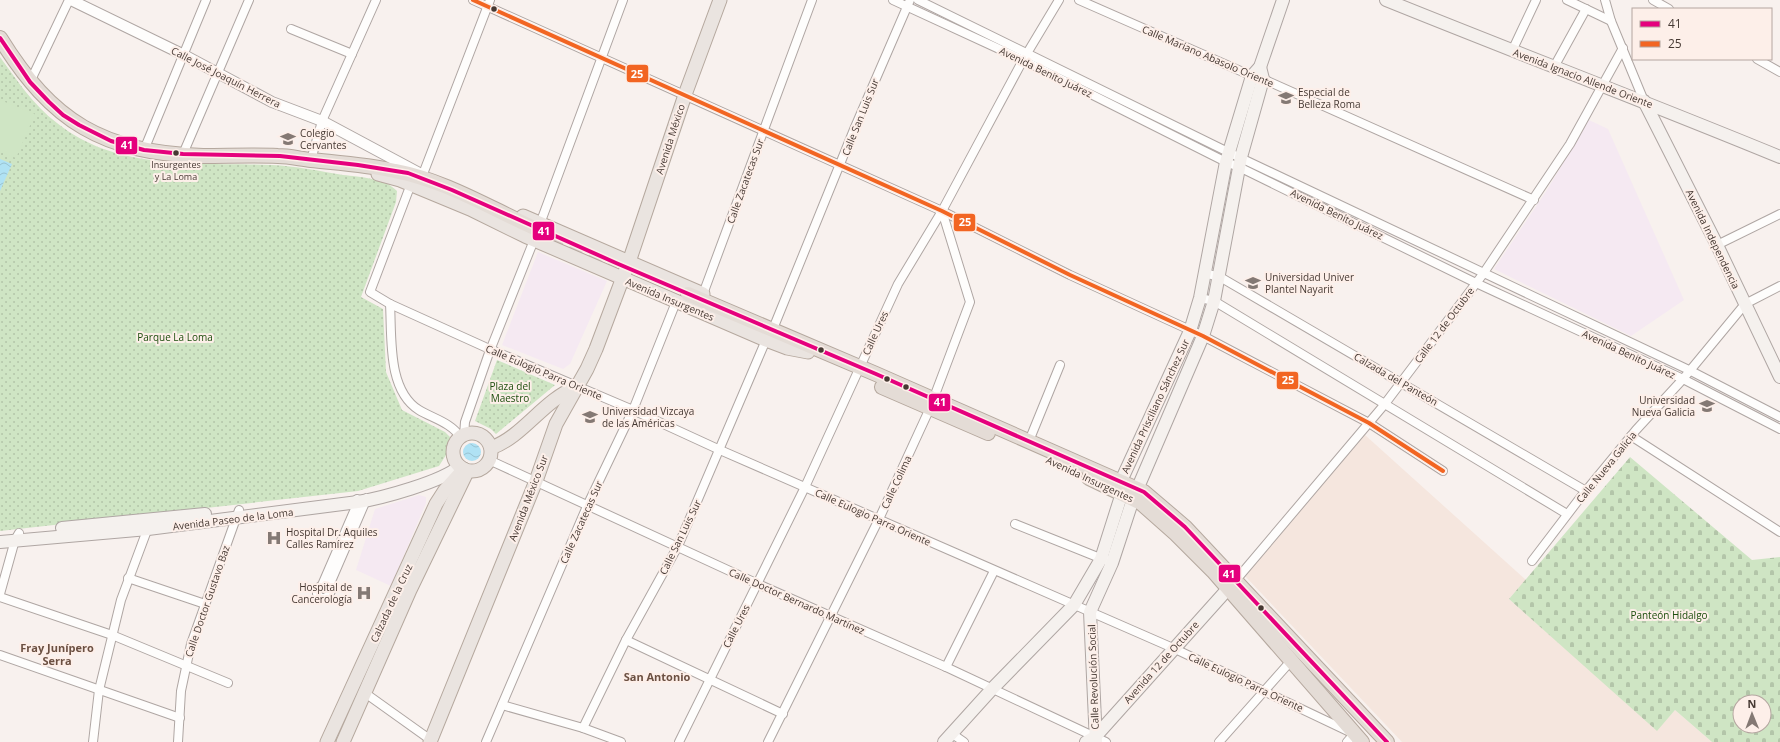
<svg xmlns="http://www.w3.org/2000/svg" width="1780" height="742" viewBox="0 0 1780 742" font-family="'Open Sans',sans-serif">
<defs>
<pattern id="cemetery-stones" width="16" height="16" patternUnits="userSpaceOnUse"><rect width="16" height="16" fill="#cfe5c4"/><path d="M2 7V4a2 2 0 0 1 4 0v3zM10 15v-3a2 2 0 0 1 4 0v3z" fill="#b3c5a9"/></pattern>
<pattern id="park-dots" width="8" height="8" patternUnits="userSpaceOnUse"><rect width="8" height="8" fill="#cfe5c4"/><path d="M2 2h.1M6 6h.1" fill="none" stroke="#b3c5a9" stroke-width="1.8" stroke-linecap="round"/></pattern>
<pattern id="water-waves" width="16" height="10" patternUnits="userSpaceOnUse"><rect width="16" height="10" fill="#b0e2f4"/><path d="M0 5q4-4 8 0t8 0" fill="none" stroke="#99c3d2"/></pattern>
</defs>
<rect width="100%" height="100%" fill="#f8f1ee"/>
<path fill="#f5e6de" d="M1365,435L1526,580L1509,599L1657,730L1675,710L1712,742H1402L1244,575Z"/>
<g fill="#f5e9f2">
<path d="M1589,120L1608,129L1684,300L1631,336L1494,269L1547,190Z"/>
<path d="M538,252L607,281L570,364L563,369L502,345Z"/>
<path d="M419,495L426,497V503L391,586L356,570L375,509Z"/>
</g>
<path fill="url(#cemetery-stones)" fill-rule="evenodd" d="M1630,457L1752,560L1780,557V742H1712L1675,710L1657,731L1509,599ZM1740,702H1764V726H1740Z"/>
<g fill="url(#park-dots)">
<path d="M0,57C17,80 33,105 57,123C118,172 199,162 272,165C295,166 320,171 343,175C360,177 385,178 397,191L396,202L361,297L383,309L386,372L402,410L445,432L450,437L446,455L439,466L358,491L0,531Z"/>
<path d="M497,360L555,385L496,434L491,429L475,421Z"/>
</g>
<path fill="#cfe5c4" d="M0,100L35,114L16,158L0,151Z"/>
<g fill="url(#water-waves)">
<path d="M0,159L12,164L0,191Z"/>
<circle cx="472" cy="452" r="9"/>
</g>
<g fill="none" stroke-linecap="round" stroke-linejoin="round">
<path stroke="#d4ccc9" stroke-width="14" stroke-dasharray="14 7" stroke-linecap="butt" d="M531,230L616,269"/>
<g stroke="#afa6a3" stroke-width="10">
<g id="minor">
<path d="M473,0L942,211L1070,275L1203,336L1369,423L1443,471"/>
<path d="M893,0L1023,60L1226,162L1239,167L1476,283L1683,379L1780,429"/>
<path d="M918,0L1228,152L1689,370L1780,417"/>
<path d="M1079,0L1252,76L1263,79L1534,200"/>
<path d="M1567,0L1611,21"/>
<path d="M1605,0L1611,21L1644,101"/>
<path d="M1653,0L1669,9"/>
<path d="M291,29L352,54"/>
<path d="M1512,51L1536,0"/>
<path d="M1757,59L1780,72"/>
<path d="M1554,67L1586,9"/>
<path d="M30,82L69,0"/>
<path d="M144,150L206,0"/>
<path d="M183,154L249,0"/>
<path d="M311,160L322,121L376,0"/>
<path d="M423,174L490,0"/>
<path d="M411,184L370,292L390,304L485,347L633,410L720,450L1173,648L1354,734L1347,742"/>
<path d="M1717,245L1780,214"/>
<path d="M1204,273L1220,277L1586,491"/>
<path d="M703,294L812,0"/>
<path d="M1200,298L1214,301L1567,514"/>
<path d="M390,304C392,337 387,390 419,410C432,418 452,423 460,437"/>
<path d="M775,324L855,127L910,0"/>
<path d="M464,435L465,422L489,353L534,240L623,0"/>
<path d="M1631,436L1780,532"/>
<path d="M1029,441L1060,365"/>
<path d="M489,460L758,584L946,667L1106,742"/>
<path d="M357,499L358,502L322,585L317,589V594L321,598H325L329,595L331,591L329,586L367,498"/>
<path d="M1015,524L1105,560"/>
<path d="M1532,561L1580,498L1636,430L1683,379L1745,304L1780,286"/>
<path d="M128,578L205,604"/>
<path d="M1236,580L1384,405L1483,274L1570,144L1623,48"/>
<path d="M0,594L15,540L19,533"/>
<path d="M0,597L112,635L228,683"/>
<path d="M626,640L783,714"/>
<path d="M0,655L180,718"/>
<path d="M946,667L994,571"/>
<path d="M365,693L428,738"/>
<path d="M502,705L583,728L621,742"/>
<path d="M583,728L626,640L678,546L766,340"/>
<path d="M951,733L964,742"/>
<path d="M93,742L99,690L121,600L149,525"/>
<path d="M178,742L181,691L191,644L239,510"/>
<path d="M486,742L588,504L633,410L676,302"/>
<path d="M679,742L805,487L898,284L942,211L1023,60L1059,0"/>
<path d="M768,742L879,519L930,408L970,302L942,211"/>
<path d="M1219,742L1290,662"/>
</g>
</g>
<g stroke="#afa6a3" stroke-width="12">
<path id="tertiary" d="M71,0L184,55L272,102L322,121L421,174"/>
</g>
<g stroke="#afa6a3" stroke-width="14">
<g id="secondary">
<path d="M1386,0C1517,53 1649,103 1780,157"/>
<path d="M1644,101L1717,245L1780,377"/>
<path d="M62,528L205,514"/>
<path d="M0,542L148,529L358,502C382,498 442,482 460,466"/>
<path d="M944,742L992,689L1074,605L1101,559L1122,493L1121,481L1190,331L1200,298L1226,162L1252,76L1260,67L1283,0"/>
<path d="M1086,742L1095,737L1234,582"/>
<path d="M1096,742L1090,612L1112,563L1133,499L1203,336L1214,301L1241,157L1263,79L1260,67"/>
</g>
</g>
<g stroke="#b5a89e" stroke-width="15">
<g id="primary">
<path d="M378,174L400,180L470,209L525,236L766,340L787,348L808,352"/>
<path d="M523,216L703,294"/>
<circle cx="472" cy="452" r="19"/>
<path d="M491,448C524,436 542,401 578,386"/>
<path d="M327,742L436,504L445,490L464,469"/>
<path d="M343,742L410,590L467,472"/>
<path d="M430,742L536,481L556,424L587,369L596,349L631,256L686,92L720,0"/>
</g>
</g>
<g stroke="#b5a89e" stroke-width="16">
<g id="trunk">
<path d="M0,38C52,122 103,153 203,156C228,156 253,155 278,156C289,156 301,159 311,160C339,163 368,165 395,171C443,180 488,207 532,227"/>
<path d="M688,294L876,374L1144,492L1185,527L1387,742"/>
<path d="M882,387L988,433"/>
<path d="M1089,478L1141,503L1176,534L1213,571L1362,742"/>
</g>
</g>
<use href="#minor" stroke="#fefdfc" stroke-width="8"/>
<use href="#tertiary" stroke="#fefdfc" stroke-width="10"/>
<use href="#secondary" stroke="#f5f1ee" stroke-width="12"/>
<use href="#primary" stroke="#eae4e0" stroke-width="13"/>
<use href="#trunk" stroke="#e4dcd6" stroke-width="14"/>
<g stroke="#fdefe9" stroke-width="7">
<path id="bus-1" d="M0,38L30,82L49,102L63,115L79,125L111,141L144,150L183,154L280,156L358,165L408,173L452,190L616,263L876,374L1144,492L1185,527L1387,742"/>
</g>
<g stroke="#fdefe9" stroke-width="7">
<path id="bus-2" d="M473,0L942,211L1070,275L1203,336L1369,423L1443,471"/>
</g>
<use href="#bus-1" stroke="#e5007d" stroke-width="4"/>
<use href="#bus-2" stroke="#f26522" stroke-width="4"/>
</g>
<defs>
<g id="university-bare" transform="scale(1.2)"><path d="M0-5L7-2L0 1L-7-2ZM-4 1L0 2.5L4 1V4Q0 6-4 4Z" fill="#847974" stroke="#fdefe9" stroke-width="2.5" paint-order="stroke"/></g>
<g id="hospital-bare" transform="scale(1.2)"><path d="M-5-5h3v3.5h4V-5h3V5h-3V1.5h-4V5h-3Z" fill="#847974" stroke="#fdefe9" stroke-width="2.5" paint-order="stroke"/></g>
</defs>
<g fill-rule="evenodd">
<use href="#university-bare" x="1286" y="98"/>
<use href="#university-bare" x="288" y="139"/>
<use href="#university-bare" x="1253" y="283"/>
<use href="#university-bare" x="1707" y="406"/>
<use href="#university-bare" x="590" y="417"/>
<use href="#hospital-bare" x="274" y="538"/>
<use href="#hospital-bare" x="364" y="593"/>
</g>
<g fill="#463933" stroke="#fdefe9" stroke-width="1.5">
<circle cx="494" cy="9" r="3.5"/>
<circle cx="176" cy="153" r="3.5"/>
<circle cx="821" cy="350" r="3.5"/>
<circle cx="887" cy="379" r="3.5"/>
<circle cx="906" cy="387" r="3.5"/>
<circle cx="1261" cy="608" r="3.5"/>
</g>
<g text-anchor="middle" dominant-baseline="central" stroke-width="4" stroke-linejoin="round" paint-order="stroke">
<g font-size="9" fill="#463933" stroke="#fdefe9">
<text x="176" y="164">Insurgentes<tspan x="176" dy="12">y La Loma</tspan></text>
</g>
<g font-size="10" fill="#463933" stroke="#fdefe9">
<text transform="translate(1208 56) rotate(23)">Calle Mariano Abasolo Oriente</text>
<text transform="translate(1046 72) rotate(26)">Avenida Benito Juárez</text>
<text transform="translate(226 77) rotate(27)">Calle José Joaquín Herrera</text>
<text transform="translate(1583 78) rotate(21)">Avenida Ignacio Allende Oriente</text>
<text transform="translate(860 117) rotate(-68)">Calle San Luis Sur</text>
<text transform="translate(670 139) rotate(-72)">Avenida México</text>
<text transform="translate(745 181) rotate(-70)">Calle Zacatecas Sur</text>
<text transform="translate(1337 214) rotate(26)">Avenida Benito Juárez</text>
<text transform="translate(1713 239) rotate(64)">Avenida Independencia</text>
<text transform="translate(670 299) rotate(23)">Avenida Insurgentes</text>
<text transform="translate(1444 325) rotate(-53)">Calle 12 de Octubre</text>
<text transform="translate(875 333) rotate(-65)">Calle Ures</text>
<text transform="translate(1629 354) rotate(25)">Avenida Benito Juárez</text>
<text transform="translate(544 372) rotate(23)">Calle Eulogio Parra Oriente</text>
<text transform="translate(1396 379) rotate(30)">Calzada del Panteón</text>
<text transform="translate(1155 406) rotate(-65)">Avenida Prisciliano Sánchez Sur</text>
<text transform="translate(1606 467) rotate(-51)">Calle Nueva Galicia</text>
<text transform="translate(1090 479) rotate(25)">Avenida Insurgentes</text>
<text transform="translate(896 482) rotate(-65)">Calle Colima</text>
<text transform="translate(528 498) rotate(-69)">Avenida México Sur</text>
<text transform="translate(873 517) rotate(24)">Calle Eulogio Parra Oriente</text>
<text transform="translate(233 519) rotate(-7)">Avenida Paseo de la Loma</text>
<text transform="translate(581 522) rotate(-66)">Calle Zacatecas Sur</text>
<text transform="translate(680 537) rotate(-64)">Calle San Luis Sur</text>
<text transform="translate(207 601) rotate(-71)">Calle Doctor Gustavo Baz</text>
<text transform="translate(797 601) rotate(24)">Calle Doctor Bernardo Martínez</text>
<text transform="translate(391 603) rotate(-65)">Calzada de la Cruz</text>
<text transform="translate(736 626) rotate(-63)">Calle Ures</text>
<text transform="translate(1161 662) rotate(-48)">Avenida 12 de Octubre</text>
<text transform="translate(1093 677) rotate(-92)">Calle Revolución Social</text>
<text transform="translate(1246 682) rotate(25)">Calle Eulogio Parra Oriente</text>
</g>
<g font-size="10" fill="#463933" stroke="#fdefe9" text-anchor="start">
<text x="1298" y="92">Especial de<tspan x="1298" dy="12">Belleza Roma</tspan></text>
<text x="300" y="133">Colegio<tspan x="300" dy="12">Cervantes</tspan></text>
<text x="1265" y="277">Universidad Univer<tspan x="1265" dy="12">Plantel Nayarit</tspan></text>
<text x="1695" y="400" text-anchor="end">Universidad<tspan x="1695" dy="12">Nueva Galicia</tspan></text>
<text x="602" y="411">Universidad Vizcaya<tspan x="602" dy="12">de las Américas</tspan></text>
<text x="286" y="532">Hospital Dr. Aquiles<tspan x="286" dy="12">Calles Ramírez</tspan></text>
<text x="352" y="587" text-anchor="end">Hospital de<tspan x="352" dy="12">Cancerología</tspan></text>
</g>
<g font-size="10" fill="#1c4d0c" stroke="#fdefe9">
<text x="175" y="337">Parque La Loma</text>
<text x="510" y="386">Plaza del<tspan x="510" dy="12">Maestro</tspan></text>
<text x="1669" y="615">Panteón Hidalgo</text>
</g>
<g font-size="11" font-weight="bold" fill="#6b5042" stroke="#fdefe9">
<text x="57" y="647">Fray Junípero<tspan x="57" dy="13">Serra</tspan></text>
<text x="657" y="676">San Antonio</text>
</g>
</g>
<g stroke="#fdefe9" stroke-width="1.5">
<rect x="626" y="64" width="23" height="19" rx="4" fill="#f26522"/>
<rect x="115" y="136" width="23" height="19" rx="4" fill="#e5007d"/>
<rect x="953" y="213" width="23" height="19" rx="4" fill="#f26522"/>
<rect x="532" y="221" width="23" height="20" rx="4" fill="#e5007d"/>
<rect x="1276" y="371" width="23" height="19" rx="4" fill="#f26522"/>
<rect x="928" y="393" width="23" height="19" rx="4" fill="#e5007d"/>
<rect x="1218" y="564" width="23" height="19" rx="4" fill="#e5007d"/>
</g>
<g font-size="11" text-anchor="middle" font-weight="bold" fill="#fff">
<text x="637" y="78">25</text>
<text x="127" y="149">41</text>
<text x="965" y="226">25</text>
<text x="544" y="235">41</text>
<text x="1288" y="384">25</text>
<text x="940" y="406">41</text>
<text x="1229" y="578">41</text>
</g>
<rect x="1632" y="8" width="140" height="52" fill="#fdefe9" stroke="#b4a6a0"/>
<rect x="1640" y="21" width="20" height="6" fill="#e5007d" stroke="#b4a6a0"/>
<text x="1668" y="28" font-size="12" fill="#463933">41</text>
<rect x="1640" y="41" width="20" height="6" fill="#f26522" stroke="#b4a6a0"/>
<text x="1668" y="48" font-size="12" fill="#463933">25</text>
<g transform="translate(1752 714) rotate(359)"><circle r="19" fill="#fdefe9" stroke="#b4a6a0"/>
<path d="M0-3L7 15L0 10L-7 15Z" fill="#847974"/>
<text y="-6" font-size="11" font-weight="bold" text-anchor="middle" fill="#463933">N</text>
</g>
</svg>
